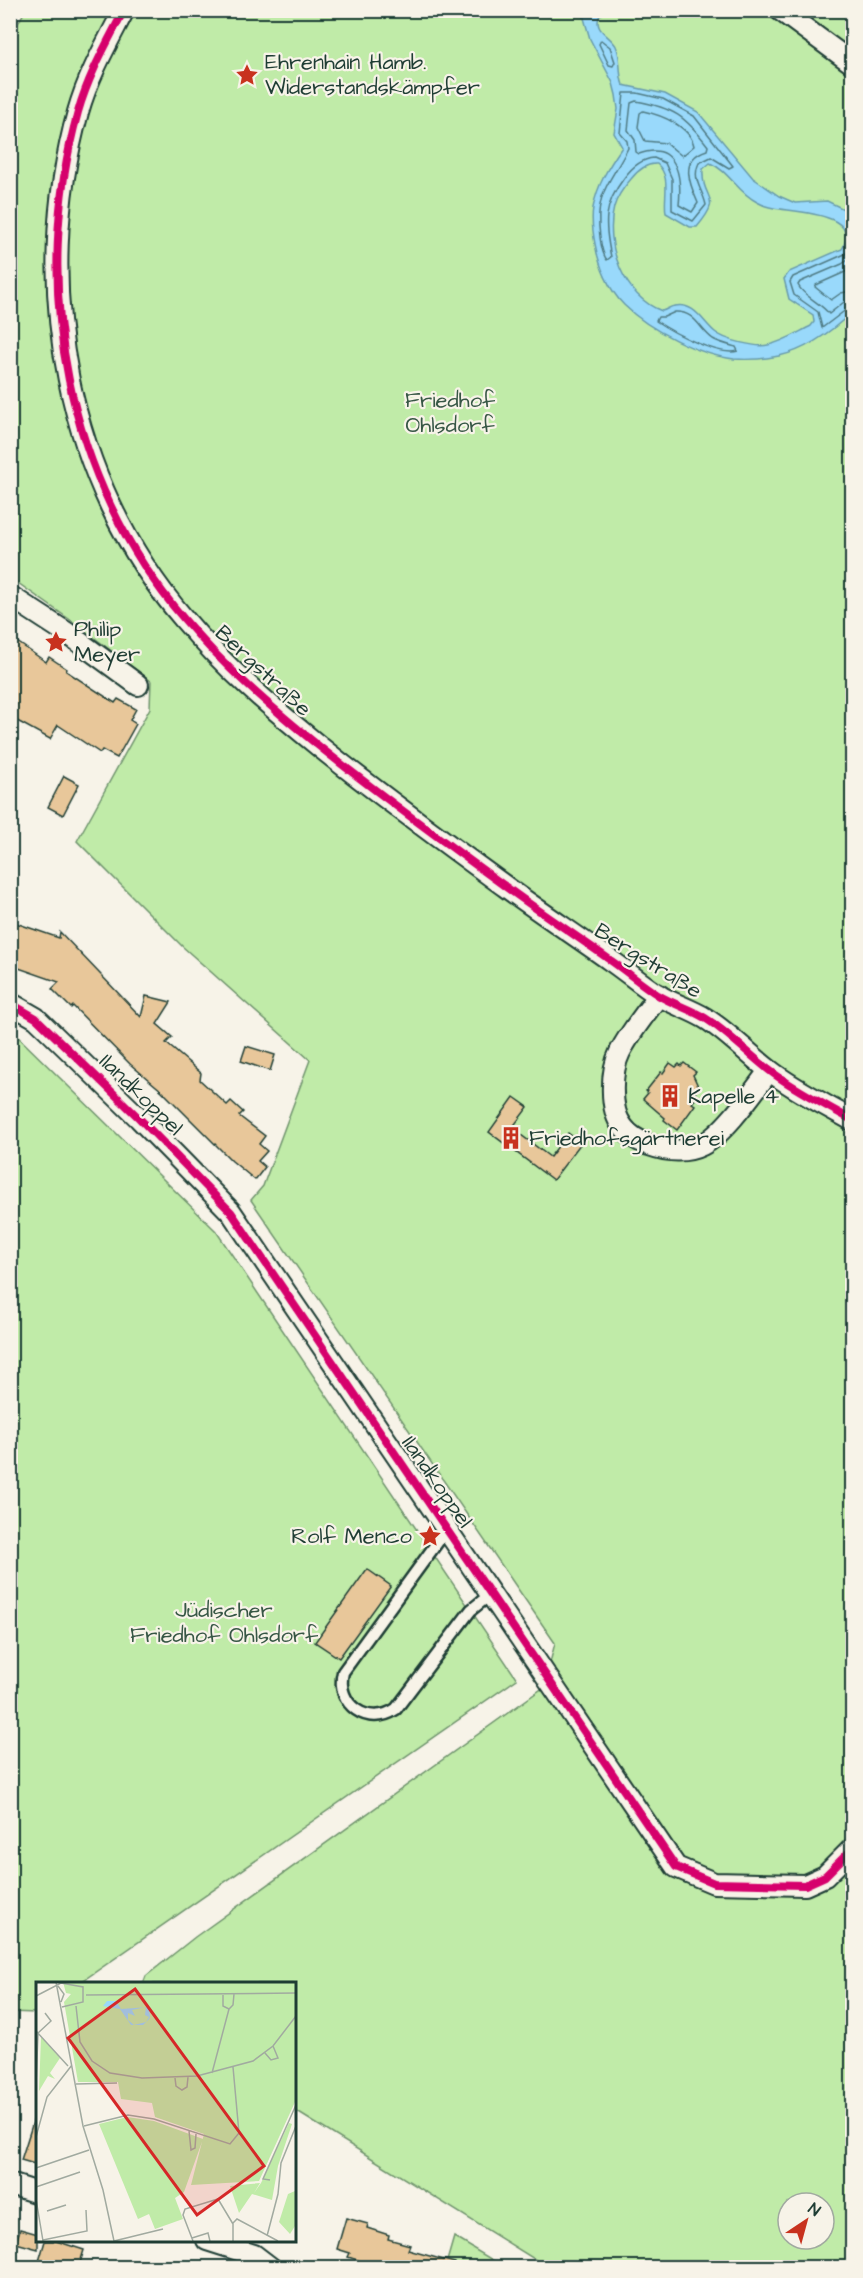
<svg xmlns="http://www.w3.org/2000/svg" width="863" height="2278" viewBox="0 0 863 2278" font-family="'Architects Daughter',sans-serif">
<rect width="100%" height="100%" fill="#f7f3e8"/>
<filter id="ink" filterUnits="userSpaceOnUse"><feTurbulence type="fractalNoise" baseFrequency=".0167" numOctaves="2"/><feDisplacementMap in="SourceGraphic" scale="12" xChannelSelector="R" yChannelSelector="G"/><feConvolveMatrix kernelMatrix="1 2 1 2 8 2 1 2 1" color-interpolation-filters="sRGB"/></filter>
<g filter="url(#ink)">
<g fill="#c0eba8" stroke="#70946e" stroke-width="1.5" fill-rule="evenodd">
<path d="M25,11H852V2267H547L294,2110V1984H143L146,1976L195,1937L544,1687L555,1643L251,1200L263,1186L310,1060L183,947L77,841L150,708L151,681L79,626L11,578L10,37ZM788,2203H824V2239H788Z"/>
<path d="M10,1029L216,1231L517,1679L78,1984H38L37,2012L36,2013L10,2012Z"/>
<path d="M454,2237L504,2267L445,2268Z"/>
</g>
<path fill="#99d9fb" stroke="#689bab" stroke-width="1.5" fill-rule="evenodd" d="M582,11H607L600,15C592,30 610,35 616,46C622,59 618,73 623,85L665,94L698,112L753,178L779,196L795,203L827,201L852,213V312C832,331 807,350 779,356C764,359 749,360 734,359C699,355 649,330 624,305C609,290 599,266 595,244C593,233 591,219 593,208C597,185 609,166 622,147L614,133L618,109L616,95L613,83L590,39ZM710,163C729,171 738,193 757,202C762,205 768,207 774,208C792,212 863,212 842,249L789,272L784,279L789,299L813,315L814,322L811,326C797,333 783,342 768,345C757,348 724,340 715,332C703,322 694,302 675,306C670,306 667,310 662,311C624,297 604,245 614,207C617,196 624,187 631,179C638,170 646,163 657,164C672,177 663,197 666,213L690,227H697C725,194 701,202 703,169Z"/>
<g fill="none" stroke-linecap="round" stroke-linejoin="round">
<g stroke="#507b84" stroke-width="1.5">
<path d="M601,40L610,47L615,62L613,66L609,65L599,44Z"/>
<path d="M624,93H637L663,99L694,116L733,166L729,168L711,157L699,163C691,179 703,190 706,205L693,221L672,210V179L665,163L654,158C641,159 632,167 624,178C603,206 604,223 611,257L607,260C602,254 601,245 600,237C594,192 610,184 628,148L627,141L620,133Z"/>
<path d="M636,101C674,108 685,116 708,146L707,150C679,159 689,183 698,203L692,212L679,205C682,177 677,140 639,154L636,152L635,140L628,130L631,103Z"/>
<path d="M643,111C661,115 690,126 694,146L682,156L666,143L645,141L638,127L640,113Z"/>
<path d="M852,240L850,249L845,254L793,277L790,282L794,295L818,312L822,328L847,309L852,308"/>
<path d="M852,257L842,264L800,282L798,285C803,296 821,303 829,314L844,302L852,300"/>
<path d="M852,269L816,285L815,287L831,300L841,293L852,291"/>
<path d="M675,312C695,311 699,329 713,339C720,343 729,345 736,347L738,351C719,357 672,332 656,321L658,317H664Z"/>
</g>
</g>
<g fill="#e8c79a" stroke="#1f3d34" stroke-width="1.5">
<path d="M10,637L46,662L49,657L67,669L66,671L115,703L118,699L136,709L130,720L136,724L117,758L102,750L100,753L58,725L50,739L10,717Z"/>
<path d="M64,776L79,784L63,815L48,807Z"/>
<path d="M10,921L59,938L60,932L141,1017L146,996L171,1002L157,1024L172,1037L166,1043L201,1073L200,1080L227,1105L231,1101L243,1112L239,1116L265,1136L259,1144L267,1151L258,1161L265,1167L255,1180L232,1161L162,1091L130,1064L73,1006L71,1008L52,989L59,982L10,965Z"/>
<path d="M246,1046L275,1055L270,1071L241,1061Z"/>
<path d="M670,1063L676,1067L679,1064L681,1066L684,1063L696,1072L693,1075L698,1086L694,1096L696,1098L692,1103L695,1105L677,1130L664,1120L665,1118L643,1099L648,1093L646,1091L661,1072L663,1073Z"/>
<path d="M514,1097L528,1107L512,1128L550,1157L568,1133L581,1143L553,1180L489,1132Z"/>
<path d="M367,1569L391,1586L339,1658L315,1642Z"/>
<path d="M34,2119L38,2120V2165L21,2160Z"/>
<path d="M346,2218L368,2224L367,2228L389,2235L388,2239L410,2245L408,2250L455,2263L454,2268H369L370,2264L348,2257L350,2253L337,2249Z"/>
<path d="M20,2229L38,2234V2249L16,2243Z"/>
<path d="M45,2241H56L84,2250L80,2263L72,2261L70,2268H37Z"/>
</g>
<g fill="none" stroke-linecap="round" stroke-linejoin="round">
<g stroke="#1f3d34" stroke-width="15">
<path id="service" d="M447,1529L343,1672C335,1704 368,1728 396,1709L471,1610L492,1593"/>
</g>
<g stroke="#1f3d34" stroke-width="24">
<g id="minor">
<path d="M124,10C107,43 88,76 78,112C30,285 66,482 184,619C224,667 272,708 320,747C381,796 443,841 506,887C540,912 575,935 610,960C626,971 641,984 658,995C673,1004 690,1009 705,1018C729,1033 747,1053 769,1070C793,1089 826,1105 852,1120"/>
<path d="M780,10L852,63"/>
<path d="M10,596L67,633L138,685"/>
<path d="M659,995C646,1013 630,1032 620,1052C611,1070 609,1110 623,1127C629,1136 639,1141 649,1145C666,1151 684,1154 702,1145C725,1133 753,1092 769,1071"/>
<path d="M10,1003L36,1018L139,1118L231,1212L676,1867L714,1883L805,1885L825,1876L852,1849"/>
<path d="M10,2184L38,2193"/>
<path d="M207,2240L254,2255L271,2268"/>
</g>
</g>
<use href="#service" stroke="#f7f3e8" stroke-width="10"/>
<use href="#minor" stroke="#f7f3e8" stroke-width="20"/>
<path stroke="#8e44ad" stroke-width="6" stroke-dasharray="12 6" stroke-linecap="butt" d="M10,24L17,10"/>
<g stroke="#f7f3e8" stroke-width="11">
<g id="cycleway">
<path d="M124,10C107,43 88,76 78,112C30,285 66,482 184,619C224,667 272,708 320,747C381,796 443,841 506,887C540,912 575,935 610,960C626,971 641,984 658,995C673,1004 690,1009 705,1018C729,1033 747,1053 769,1070C793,1089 826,1105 852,1120"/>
<path d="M10,1003L36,1018L139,1118L231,1212L676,1867L714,1883L805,1885L825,1876L852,1849"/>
</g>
</g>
<use href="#cycleway" stroke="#d6006c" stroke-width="8"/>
</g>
</g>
<defs>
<g id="sight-bare" transform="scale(1.8)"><path d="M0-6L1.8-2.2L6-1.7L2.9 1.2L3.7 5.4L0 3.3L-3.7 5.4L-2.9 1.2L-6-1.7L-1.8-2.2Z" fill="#c8321e" stroke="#f7f3e8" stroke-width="2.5" paint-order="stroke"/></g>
<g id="building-bare" transform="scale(1.8)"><path d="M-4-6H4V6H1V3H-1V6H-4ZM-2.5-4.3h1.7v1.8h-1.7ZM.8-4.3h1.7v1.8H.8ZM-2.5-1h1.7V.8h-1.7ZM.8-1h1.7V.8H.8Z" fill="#c8321e" stroke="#f7f3e8" stroke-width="2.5" paint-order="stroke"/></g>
</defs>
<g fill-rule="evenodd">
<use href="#sight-bare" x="247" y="75"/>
<use href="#sight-bare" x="56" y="642"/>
<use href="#building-bare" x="670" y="1096"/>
<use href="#building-bare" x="511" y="1138"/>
<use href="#sight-bare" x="430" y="1536"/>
</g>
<g text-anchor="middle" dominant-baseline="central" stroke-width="4.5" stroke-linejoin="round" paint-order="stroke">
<g font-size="22" fill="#1f3d34" stroke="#f7f3e8" text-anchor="start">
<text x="265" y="62">Ehrenhain Hamb.<tspan x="265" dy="25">Widerstandskämpfer</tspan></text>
<text x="74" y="629">Philip<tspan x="74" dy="25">Meyer</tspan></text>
<text x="688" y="1096">Kapelle 4</text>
<text x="529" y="1138">Friedhofsgärtnerei</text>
<text x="412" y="1536" text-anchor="end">Rolf Menco</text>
</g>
<g font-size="22" fill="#375745" stroke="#f7f3e8">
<text x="450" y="400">Friedhof<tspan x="450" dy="25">Ohlsdorf</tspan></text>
<text x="224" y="1610">Jüdischer<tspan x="224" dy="25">Friedhof Ohlsdorf</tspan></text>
</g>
<g font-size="22" fill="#1f3d34" stroke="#f7f3e8">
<text transform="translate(263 671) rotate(43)">Bergstraße</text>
<text transform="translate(648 961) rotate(32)">Bergstraße</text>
<text transform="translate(141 1095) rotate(44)">Ilandkoppel</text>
<text transform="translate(437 1482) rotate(55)">Ilandkoppel</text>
</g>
</g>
<g transform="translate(36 1982)">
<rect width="260" height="260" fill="#f7f3e8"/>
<path d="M27,0H259V120L223,199L155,203L168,152L119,135L116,121L85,117L82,100H42L28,20L35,12L30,11ZM5,55L24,76L14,91L19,97L12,94L3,109ZM91,135L118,139L167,157L148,210L139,216L147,237L119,247L113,232L102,237L63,142ZM253,141L256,142L242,184L236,218L216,212L203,231L194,204L224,201L218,211L225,201ZM259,209V244L254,252L243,240L252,212Z" fill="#c0eba8"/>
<path d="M71,19H80L85,27L113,25L114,36L107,43H95L84,27L67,24ZM110,25L109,33L113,35L110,40L98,43L92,38V31L99,34L96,28Z" fill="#99d9fb" fill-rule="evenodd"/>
<path fill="none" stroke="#a1aaa0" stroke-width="1.5" d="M20,0L47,144L67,208L78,259M22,4L28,12L25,20M187,12V24L193,27L197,23L198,12M50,13L260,11M0,14L25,1L47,5V20L26,25M40,24L44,60L56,79L74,91L106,96L161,94L217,79L237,64L260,34M0,49L32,84M2,51L15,39L9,31M229,71L235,78L242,76L237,64M176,91L193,27M139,96L140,104L146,108L151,105L152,95M40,102L81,101M0,103L2,51M48,144L92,133L118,137L194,162L203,151L197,85M153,149L155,168L159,166L160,152M0,155L11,115L36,83M0,186L53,168M234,198L227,197L260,123M0,205L44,190M0,217L7,259M11,229L30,223M231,254L242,212L245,181L260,144M156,256L172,251L174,259M7,258L51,249L50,228M78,259L127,247M157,259L147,233L149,227L182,217L197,242M197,259V241L201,237L242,259"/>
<path fill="#d62828" fill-opacity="0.15" stroke="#d62828" stroke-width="3" d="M99,7L228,184L161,233L32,56Z"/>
<rect width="260" height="260" fill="none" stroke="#1f3d34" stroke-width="3"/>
</g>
<rect width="863" height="2278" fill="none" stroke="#f7f3e8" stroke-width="36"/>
<rect x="18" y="18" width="827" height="2242" fill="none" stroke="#1f3d34" stroke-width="2" filter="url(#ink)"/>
<g transform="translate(806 2221) rotate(36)"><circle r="28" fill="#f7f3e8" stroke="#a1aaa0" stroke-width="1.5"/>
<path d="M0-4.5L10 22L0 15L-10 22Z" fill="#c8321e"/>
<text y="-9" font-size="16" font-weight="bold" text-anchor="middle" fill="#1f3d34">N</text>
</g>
</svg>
